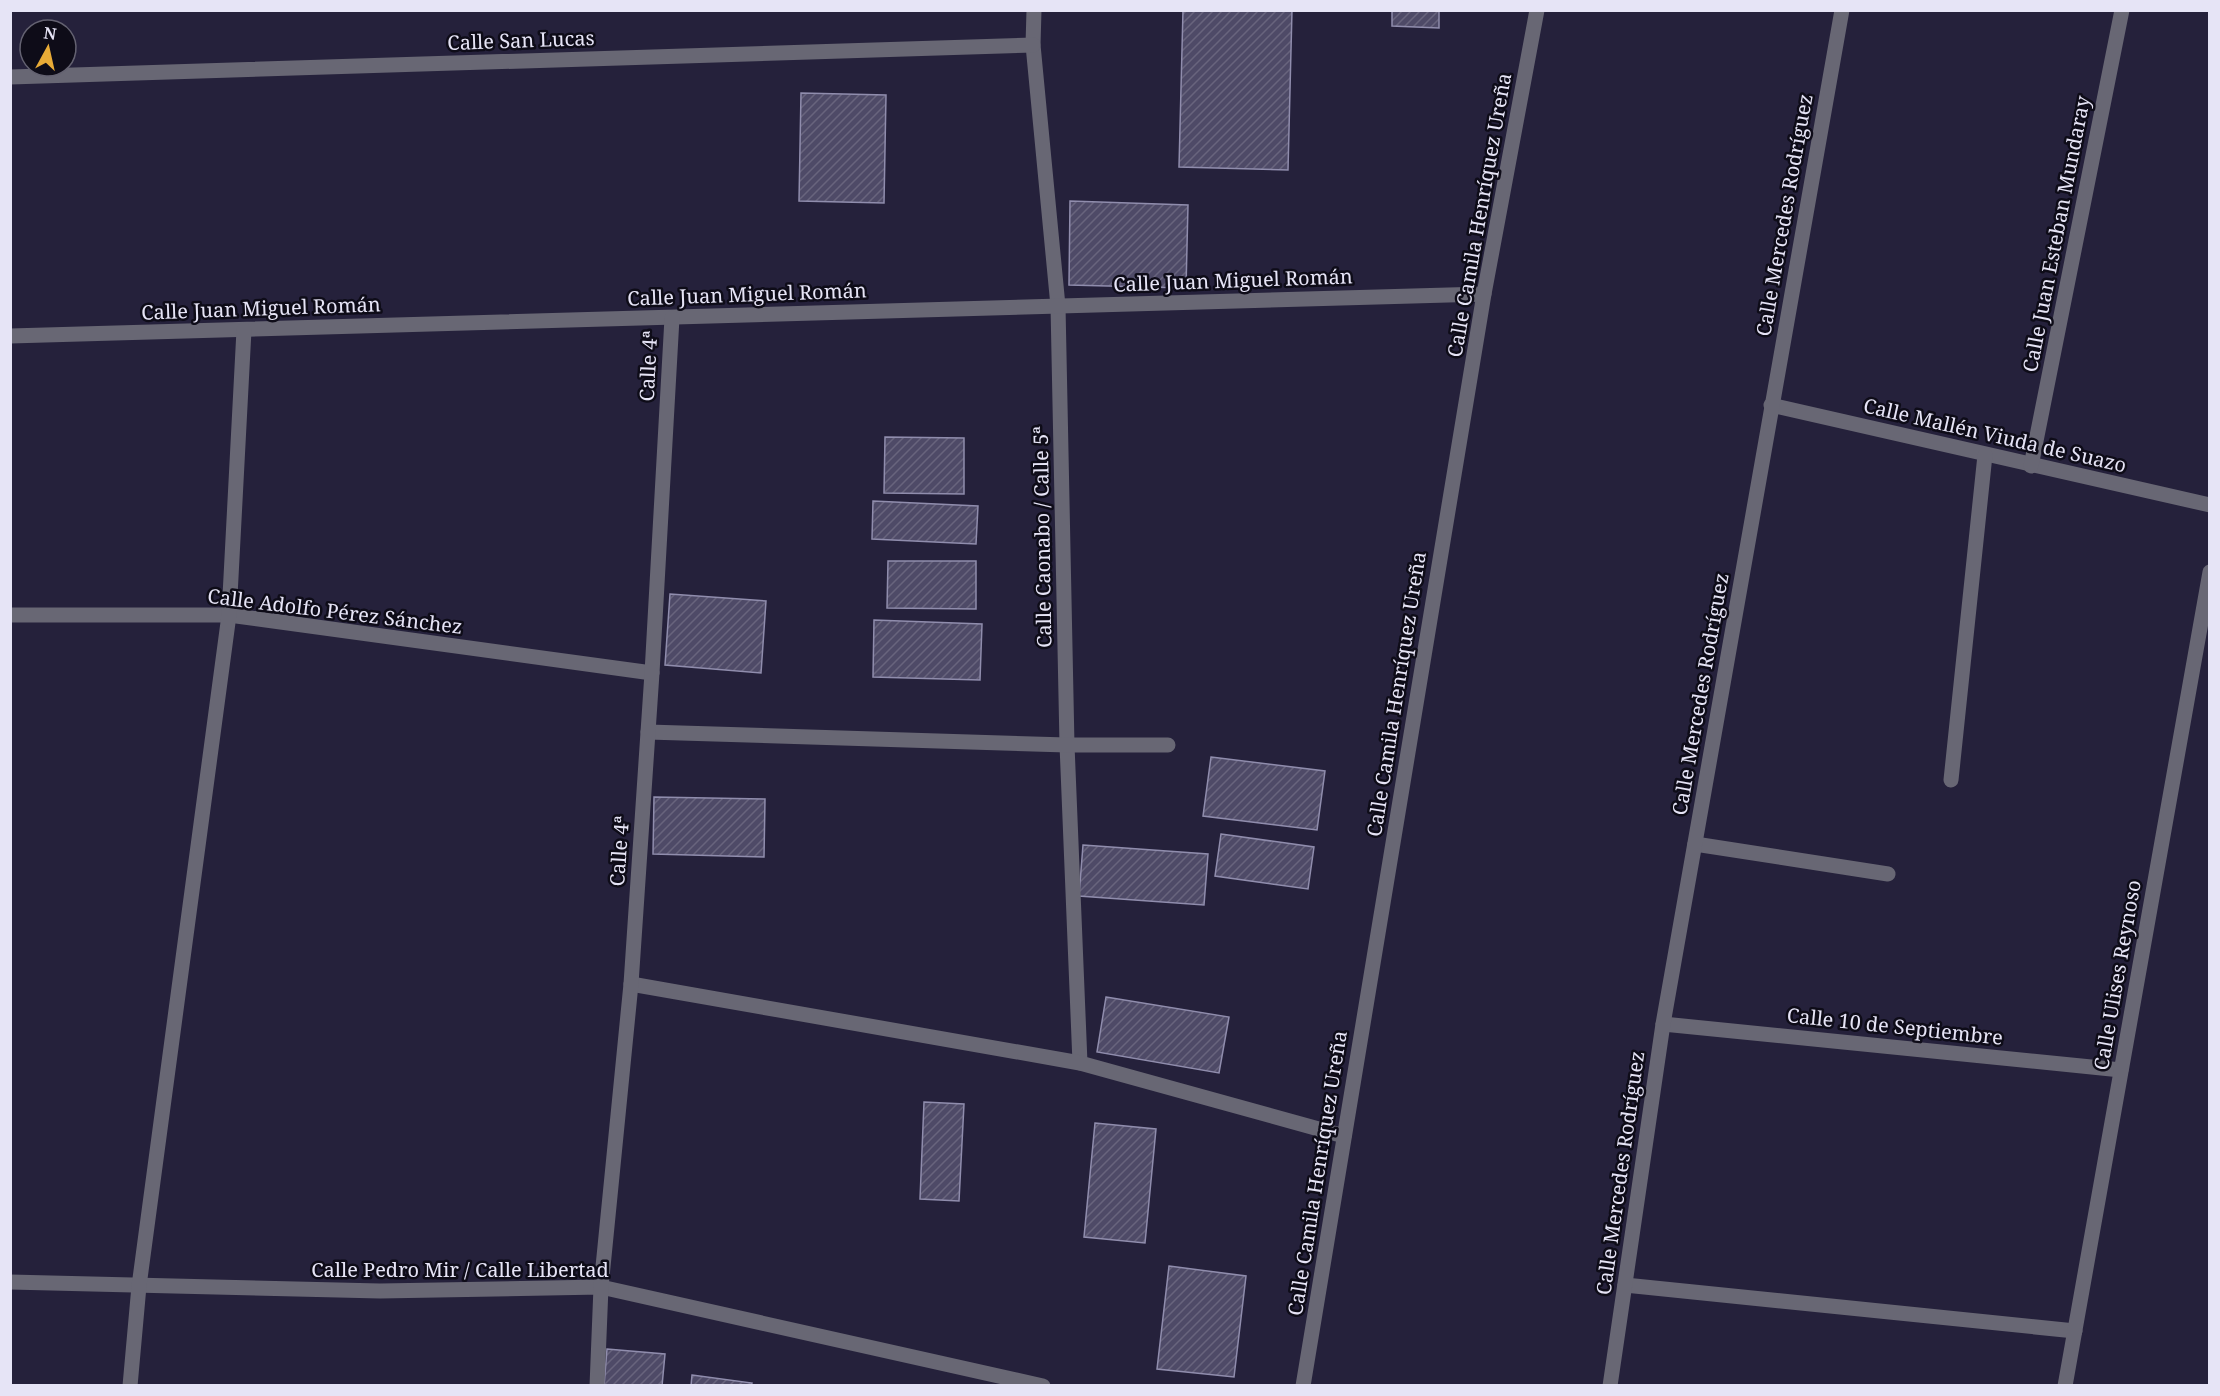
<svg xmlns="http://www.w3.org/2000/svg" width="2220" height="1396" viewBox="0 0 2220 1396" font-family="'Noto Serif',serif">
<defs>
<pattern id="building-hatch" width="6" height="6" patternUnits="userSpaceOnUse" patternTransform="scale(1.5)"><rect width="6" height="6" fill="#4e4a67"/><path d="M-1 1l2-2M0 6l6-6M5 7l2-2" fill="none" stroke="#68647d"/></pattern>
</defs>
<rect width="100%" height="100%" fill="#25213b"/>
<g fill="url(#building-hatch)" stroke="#908dad" stroke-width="1.5">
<path d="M1183,10H1292L1288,170L1179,167Z"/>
<path d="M1392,10H1439V28L1392,26Z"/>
<path d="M801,93L886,95L884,203L799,201Z"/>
<path d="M1070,201L1188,205L1186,288L1069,285Z"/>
<path d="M885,437L964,438V494L884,493Z"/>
<path d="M873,501L978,506L976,544L872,539Z"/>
<path d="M888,561H976V609L887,608Z"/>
<path d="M670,594L766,601L761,673L665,665Z"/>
<path d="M874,620L982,624L980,680L873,677Z"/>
<path d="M1211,757L1325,771L1317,830L1203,816Z"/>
<path d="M654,797L765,799L764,857L653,854Z"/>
<path d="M1221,834L1314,847L1308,889L1215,876Z"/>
<path d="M1083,845L1208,854L1204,905L1079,896Z"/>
<path d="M1106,997L1229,1017L1219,1073L1097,1052Z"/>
<path d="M924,1102L964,1104L959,1201L920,1199Z"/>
<path d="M1095,1123L1156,1129L1145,1243L1084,1237Z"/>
<path d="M1169,1266L1246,1276L1234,1377L1157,1369Z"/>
<path d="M607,1349L665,1354L662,1386H604Z"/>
<path d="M692,1375L752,1383L751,1386H691Z"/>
</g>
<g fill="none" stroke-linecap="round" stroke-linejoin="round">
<g stroke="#686774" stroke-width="15">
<path d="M1034,10L1033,45L1058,306L1067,745L1080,1063"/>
<path d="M10,77L1033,45"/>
<path d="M10,336L1484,294"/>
<path d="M1771,405L2210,505"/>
<path d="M2031,466L2122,10"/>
<path d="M10,615H229L652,673"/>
<path d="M648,732L1067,745H1168"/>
<path d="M1951,780L1985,455"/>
<path d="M1695,844L1888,874"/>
<path d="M631,984L1080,1063L1344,1136"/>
<path d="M1663,1024L2121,1070"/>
<path d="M10,1282L380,1291L601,1287L1043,1386"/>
<path d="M1625,1285L2075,1331"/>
<path d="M130,1386L139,1286L229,615L244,330"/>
<path d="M597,1386L601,1287L631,984L652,673L672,318"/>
<path d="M1303,1386L1484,294L1537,10"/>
<path d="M1610,1386L1663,1024L1842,10"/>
<path d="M2065,1386L2210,572"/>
</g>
</g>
<g text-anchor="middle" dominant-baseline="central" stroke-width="5" stroke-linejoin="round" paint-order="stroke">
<g font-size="20" fill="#e6e4f6" stroke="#0e0c18">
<text transform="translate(521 40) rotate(-2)">Calle San Lucas</text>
<text transform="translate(1479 215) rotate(-80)">Calle Camila Henríquez Ureña</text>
<text transform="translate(1784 215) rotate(-80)">Calle Mercedes Rodríguez</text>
<text transform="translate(2056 234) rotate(-79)">Calle Juan Esteban Mundaray</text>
<text transform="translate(1233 280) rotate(-2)">Calle Juan Miguel Román</text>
<text transform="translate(747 294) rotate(-2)">Calle Juan Miguel Román</text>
<text transform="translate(261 308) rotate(-2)">Calle Juan Miguel Román</text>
<text transform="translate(648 366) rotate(-87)">Calle 4ª</text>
<text transform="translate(1995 435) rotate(13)">Calle Mallén Viuda de Suazo</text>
<text transform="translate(1042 537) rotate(-91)">Calle Caonabo / Calle 5ª</text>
<text transform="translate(335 611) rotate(7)">Calle Adolfo Pérez Sánchez</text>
<text transform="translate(1396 694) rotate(-81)">Calle Camila Henríquez Ureña</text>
<text transform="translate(1700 694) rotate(-80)">Calle Mercedes Rodríguez</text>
<text transform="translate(619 851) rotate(-86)">Calle 4ª</text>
<text transform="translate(2117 975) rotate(-80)">Calle Ulises Reynoso</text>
<text transform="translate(1895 1026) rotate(6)">Calle 10 de Septiembre</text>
<text transform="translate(1317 1173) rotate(-81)">Calle Camila Henríquez Ureña</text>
<text transform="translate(1620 1173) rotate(-82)">Calle Mercedes Rodríguez</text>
<text x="460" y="1269">Calle Pedro Mir / Calle Libertad</text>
</g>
</g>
<rect width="2220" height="1396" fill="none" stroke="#e6e4f6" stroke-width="24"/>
<g transform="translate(48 48) rotate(8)"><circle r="28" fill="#0e0c18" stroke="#646271" stroke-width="1.5"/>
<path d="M0-4.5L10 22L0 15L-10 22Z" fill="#e8ab37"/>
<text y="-9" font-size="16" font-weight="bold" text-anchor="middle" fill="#e6e4f6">N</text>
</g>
</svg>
